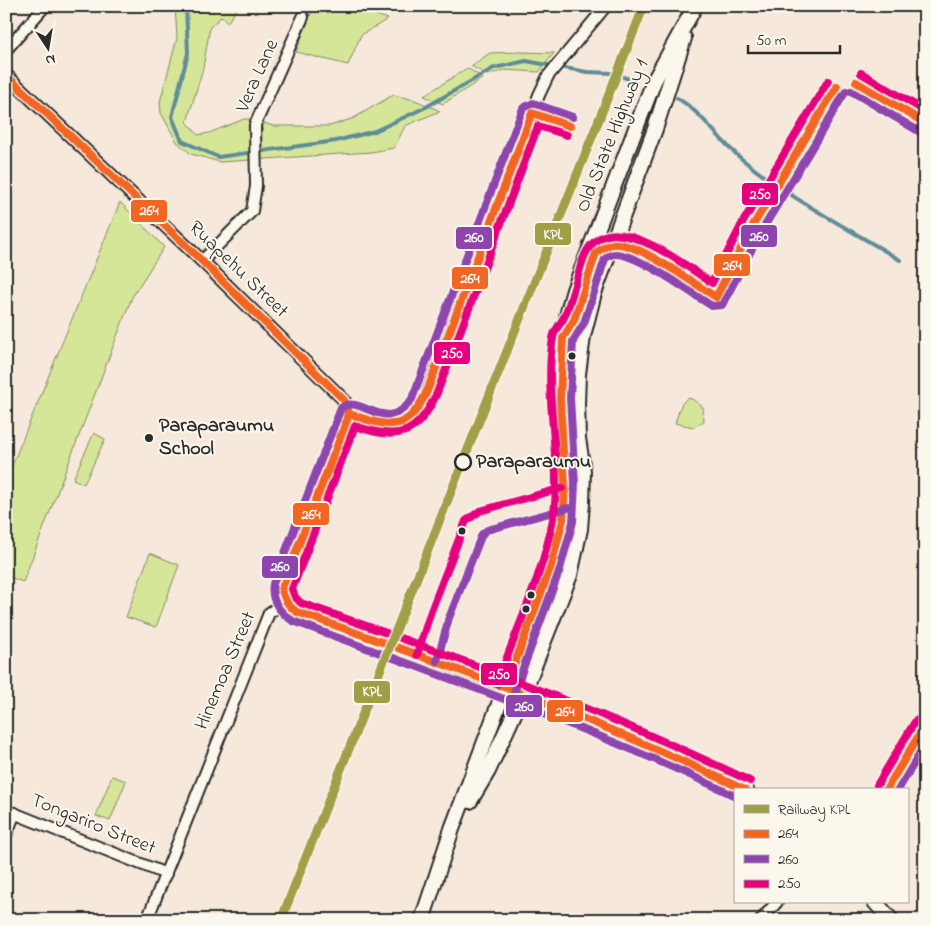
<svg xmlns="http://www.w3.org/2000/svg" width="931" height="926" viewBox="0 0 931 926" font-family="'Indie Flower',sans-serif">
<rect width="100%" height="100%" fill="#f6e8db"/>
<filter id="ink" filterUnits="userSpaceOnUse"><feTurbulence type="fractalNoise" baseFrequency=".02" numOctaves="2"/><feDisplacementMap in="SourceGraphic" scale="10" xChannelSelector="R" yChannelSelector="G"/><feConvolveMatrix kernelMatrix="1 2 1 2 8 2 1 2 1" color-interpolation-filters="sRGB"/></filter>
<g filter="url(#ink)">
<g fill="#d6e699" stroke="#808862">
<path d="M175,6H239L227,23L222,16L210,27L203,68L187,122L198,135L209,133L244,119H250L248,132H262L264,123L273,126H330L354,118L393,95L415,100L440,111L405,126L394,148L371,152L220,162L191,154L177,142L161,113L160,102L177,38Z"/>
<path d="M314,6H360L359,9L388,19L361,35L348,65L296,52Z"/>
<path d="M520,52L554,53L539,72L505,70L487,75L471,66L490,53Z"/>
<path d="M467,68L483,78L443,104L424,96Z"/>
<path d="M120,202L164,247L132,297L23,582L6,576V475H8Z"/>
<path d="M687,398L692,399L703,407L704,421L694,427L675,423L681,405Z"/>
<path d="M94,433L105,439L84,484L73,479Z"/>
<path d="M150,553L179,565L156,627L126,617Z"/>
<path d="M112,776L126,781L110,821L96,816Z"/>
</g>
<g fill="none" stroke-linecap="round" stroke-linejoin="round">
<g stroke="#5f8c98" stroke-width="4">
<path d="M186,6L188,53L172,117L182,141L218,157L336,141L375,131L426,107L494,68L526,61L587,72L611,73L635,81"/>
<path d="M677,98C703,113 719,141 743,160C790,199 848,228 900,260"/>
</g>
<g stroke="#2b2b2b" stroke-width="14">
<g id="minor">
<path d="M6,50L45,6"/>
<path d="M202,261L252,211L256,186L255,125L303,17"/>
<path d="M349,414C391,428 409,436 428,389L504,191L539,95L548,76L606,6"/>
<path d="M6,810L166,874"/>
<path d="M6,835L15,813"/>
<path d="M147,920L269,613L285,602"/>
<path d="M761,920L777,902"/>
</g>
</g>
<g stroke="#2b2b2b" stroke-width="15">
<path id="tertiary" d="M6,75L202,261L344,400L348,410L347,420L282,588L285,602L297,612L506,687"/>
</g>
<g stroke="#2b2b2b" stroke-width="18">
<g id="secondary">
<path d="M516,691L687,761L746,790"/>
<path d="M886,790L925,725"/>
<path d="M470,801L488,771L523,694L570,575L580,529L582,503L583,471L578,438L577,404L578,374L583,336L594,293L655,129L684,38"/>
<path d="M875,902L891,920"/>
<path d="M422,920L452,829L551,566C557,546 563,527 565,506C569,462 558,417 560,373C560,345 566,317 574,290L654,81L693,10"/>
</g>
</g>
<use href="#minor" stroke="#fbf7ec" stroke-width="10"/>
<use href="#tertiary" stroke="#fbf7ec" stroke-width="11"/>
<use href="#secondary" stroke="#fbf7ec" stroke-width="14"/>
<g stroke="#fbf7ec" stroke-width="11">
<g id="bus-1">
<path d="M6,75L202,261L344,400L348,410L347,420L282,588C283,599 288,606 297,612C449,665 600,720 745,790"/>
<path d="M856,82L925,123"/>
<path d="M349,414C392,428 407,434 428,389L532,113L570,126"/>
<path d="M506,687L551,566L563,520L565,485L560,398L563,338L574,320L596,253C601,249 606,245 613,244C637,241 694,284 716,297L752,227L837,86"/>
<path d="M886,790L925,725"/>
</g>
</g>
<g stroke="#fbf7ec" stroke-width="11">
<g id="bus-2">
<path d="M851,91L920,132"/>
<path d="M573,117L533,103L523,108L412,399C386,437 360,392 341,408L273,584C270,600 280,613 293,621C443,677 589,726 735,796"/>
<path d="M437,661L449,618L482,534L487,530L568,508"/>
<path d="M515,690L560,569L573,522L575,484L570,398L573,341L584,323L605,259C608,256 611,254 615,254C639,254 690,293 712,306L722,305L761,232L846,91"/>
<path d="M898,790L925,745"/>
</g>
</g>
<g stroke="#fbf7ec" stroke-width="11">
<g id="bus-3">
<path d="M861,73L925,111"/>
<path d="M567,135L538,126L437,393C417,436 399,441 355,426L292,589L295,597L301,603C454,656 605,711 750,781"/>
<path d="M417,655L431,611L466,521L480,511L562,488"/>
<path d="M497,684C516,630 543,575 553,519C563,460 543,398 553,338C554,329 562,323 565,315C570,304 572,293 576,282C582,264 584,244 604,236C633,225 688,267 712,283L743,222L828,81"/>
<path d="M877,785L916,720"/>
</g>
</g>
<use href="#bus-1" stroke="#f26522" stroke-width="8"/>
<use href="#bus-2" stroke="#8e44ad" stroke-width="8"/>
<use href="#bus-3" stroke="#e5007d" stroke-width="8"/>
<g stroke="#fbf7ec" stroke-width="12">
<path id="rail-1" d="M281,920L644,6"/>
</g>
<use href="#rail-1" stroke="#a19f46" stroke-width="9"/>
</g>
</g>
<g fill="#2b2b2b" stroke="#fbf7ec" stroke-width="2">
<circle cx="572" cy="356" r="4.5"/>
<circle cx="149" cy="438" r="5"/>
<circle cx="462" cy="531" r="4.5"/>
<circle cx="531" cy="595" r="4.5"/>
<circle cx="526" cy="609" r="4.5"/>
</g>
<circle fill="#fbf7ec" stroke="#2b2b2b" stroke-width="2.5" cx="463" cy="462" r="8"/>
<g text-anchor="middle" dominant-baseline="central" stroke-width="4" stroke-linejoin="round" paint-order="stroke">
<g font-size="20" fill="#2b2b2b" stroke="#fbf7ec">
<text transform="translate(258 76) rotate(-66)">Vera Lane</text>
<text transform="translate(613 136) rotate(-68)">Old State Highway 1</text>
<text transform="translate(238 270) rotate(44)">Ruapehu Street</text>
<text transform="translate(226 671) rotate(-67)">Hinemoa Street</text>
<text transform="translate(93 825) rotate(22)">Tongariro Street</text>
</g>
<g font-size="20" font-weight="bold" fill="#2b2b2b" stroke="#fbf7ec" text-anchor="start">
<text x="159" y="426">Paraparaumu<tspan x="159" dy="23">School</tspan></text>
</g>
<g font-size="20" font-weight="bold" fill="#2b2b2b" stroke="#fbf7ec" text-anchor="start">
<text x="476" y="462">Paraparaumu</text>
</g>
</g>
<g stroke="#fbf7ec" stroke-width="2">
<rect x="741" y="182" width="38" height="24" rx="5" fill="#e5007d"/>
<rect x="130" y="199" width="38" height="24" rx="5" fill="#f26522"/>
<rect x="534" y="222" width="38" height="24" rx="5" fill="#a19f46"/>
<rect x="740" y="224" width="38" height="24" rx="5" fill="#8e44ad"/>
<rect x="455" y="226" width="38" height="24" rx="5" fill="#8e44ad"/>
<rect x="713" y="253" width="38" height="24" rx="5" fill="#f26522"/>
<rect x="451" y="266" width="38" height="24" rx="5" fill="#f26522"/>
<rect x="433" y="341" width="38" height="24" rx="5" fill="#e5007d"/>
<rect x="292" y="502" width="38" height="24" rx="5" fill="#f26522"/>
<rect x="261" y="555" width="38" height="24" rx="5" fill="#8e44ad"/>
<rect x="480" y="662" width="38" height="24" rx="5" fill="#e5007d"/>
<rect x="353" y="680" width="38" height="24" rx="5" fill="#a19f46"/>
<rect x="505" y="694" width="38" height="24" rx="5" fill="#8e44ad"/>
<rect x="546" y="699" width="38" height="24" rx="5" fill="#f26522"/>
</g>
<g font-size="14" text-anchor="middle" font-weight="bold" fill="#fff">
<text x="760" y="199">250</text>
<text x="149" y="215">264</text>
<text x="553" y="239">KPL</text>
<text x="759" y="241">260</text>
<text x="474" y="242">260</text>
<text x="732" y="270">264</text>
<text x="470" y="283">264</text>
<text x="452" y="358">250</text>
<text x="311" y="519">264</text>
<text x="280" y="571">260</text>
<text x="499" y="679">250</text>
<text x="372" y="696">KPL</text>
<text x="524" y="711">260</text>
<text x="565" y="716">264</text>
</g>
<rect width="931" height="926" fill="none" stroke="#fbf7ec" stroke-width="25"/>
<rect x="12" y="12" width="906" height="901" fill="none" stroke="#2b2b2b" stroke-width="2" filter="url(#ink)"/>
<rect x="734" y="788" width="175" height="115" fill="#fbf7ec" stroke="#a8a59f"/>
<rect x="744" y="805" width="25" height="8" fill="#a19f46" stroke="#a8a59f"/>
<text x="778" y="814" font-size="15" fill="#2b2b2b">Railway KPL</text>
<rect x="744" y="830" width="25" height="8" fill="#f26522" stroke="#a8a59f"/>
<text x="778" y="838" font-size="15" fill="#2b2b2b">264</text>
<rect x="744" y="855" width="25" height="8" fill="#8e44ad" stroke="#a8a59f"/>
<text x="778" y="864" font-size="15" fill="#2b2b2b">260</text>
<rect x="744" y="880" width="25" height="8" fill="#e5007d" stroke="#a8a59f"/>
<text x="778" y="888" font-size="15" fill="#2b2b2b">250</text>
<g transform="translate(48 48) rotate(168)" stroke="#fbf7ec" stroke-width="4" paint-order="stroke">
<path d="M0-4L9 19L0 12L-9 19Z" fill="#2b2b2b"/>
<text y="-8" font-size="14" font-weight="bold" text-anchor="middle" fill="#2b2b2b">N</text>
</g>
<path d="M748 45v8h92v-8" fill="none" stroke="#2b2b2b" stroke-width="2.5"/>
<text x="756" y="45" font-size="15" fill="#2b2b2b" stroke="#fbf7ec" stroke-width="4" paint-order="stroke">50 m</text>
</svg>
